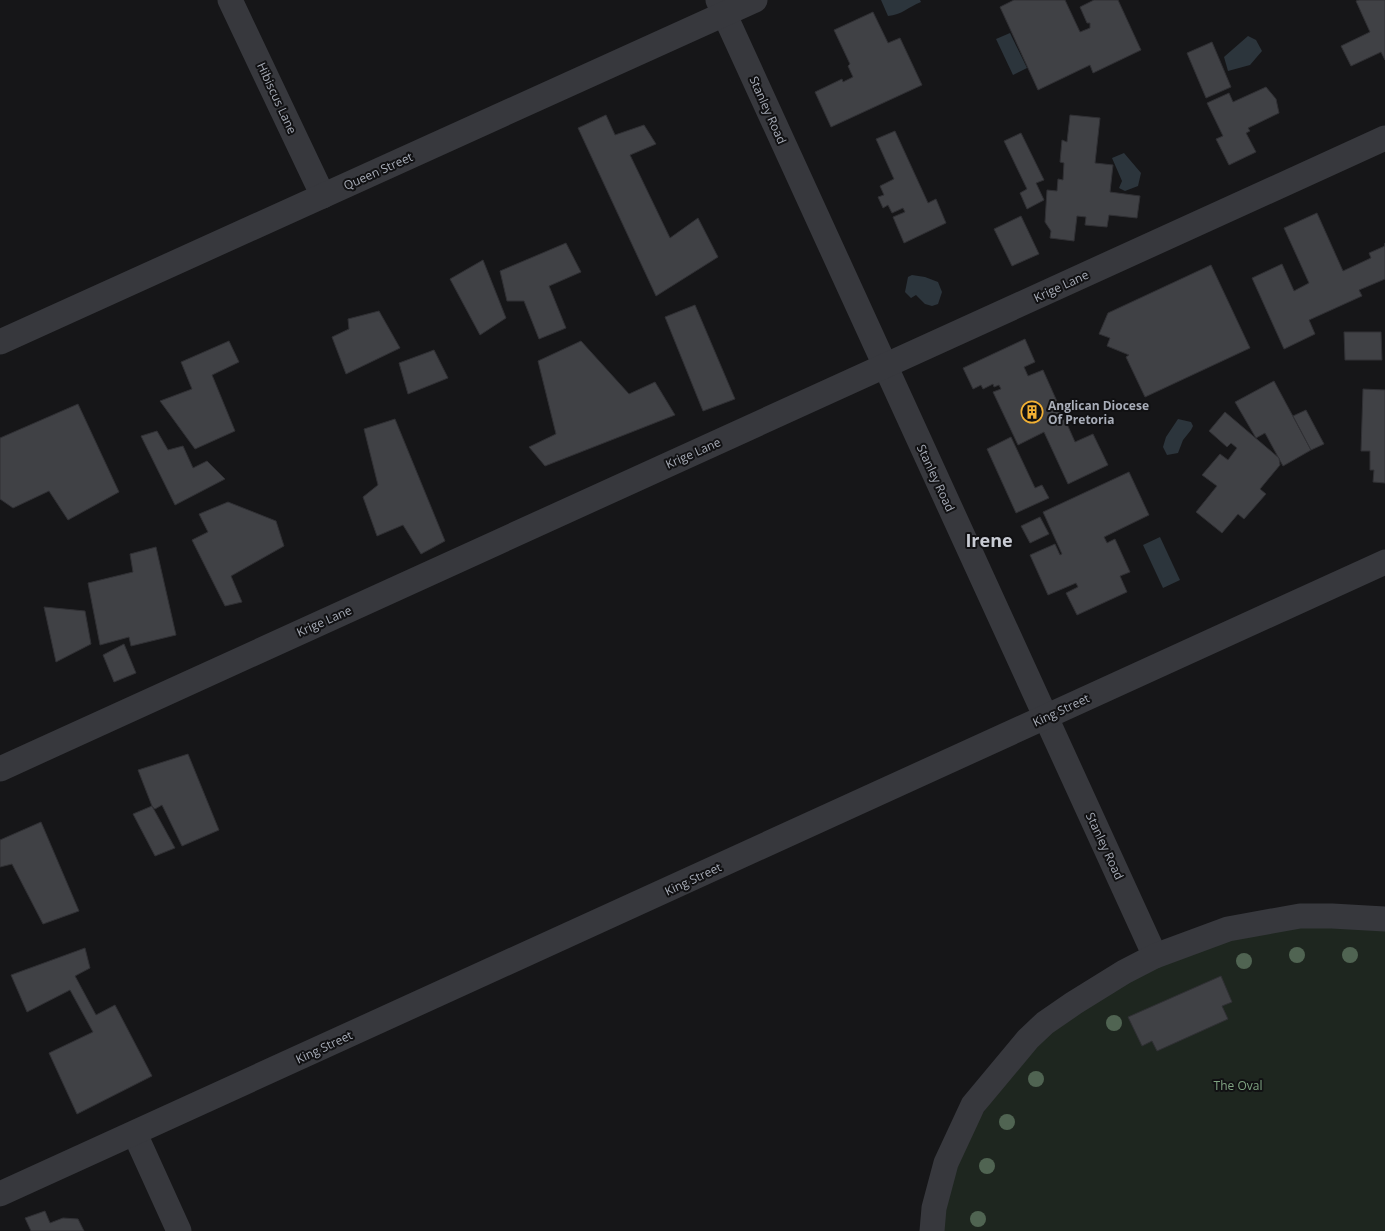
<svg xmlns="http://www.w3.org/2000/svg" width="1385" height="1231" viewBox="0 0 1385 1231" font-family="'Open Sans',sans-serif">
<rect width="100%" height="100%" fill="#161618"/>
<path fill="#1e261f" d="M1385,917V1231H926L934,1186L1042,1025L1210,936Z"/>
<g fill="#2c353c">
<path d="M881,0H920L921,2C908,7 902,15 888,16Z"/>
<path d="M1010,33L1027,68L1013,75L996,39Z"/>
<path d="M1248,36L1256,40L1262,51L1250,65L1228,71L1224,57Z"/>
<path d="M1124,153L1141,173L1138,186L1125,191L1119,188L1122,181L1112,158Z"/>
<path d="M912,275L925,277L938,282L942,292L938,304L932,306L925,304L916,295L911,298L905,292L908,277Z"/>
<path d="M1178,419L1191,422L1193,426L1191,430L1183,440L1178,453L1167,455L1163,447L1166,437Z"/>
<path d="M1160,537L1180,580L1163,588L1143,545Z"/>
</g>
<g fill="#404145" stroke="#303034">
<path d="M1014,0H1065L1080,32L1090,28V23H1087L1080,7L1094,0H1118L1141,50L1093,73L1090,65L1038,90L1000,7Z"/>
<path d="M1359,0H1385V60L1381,52L1351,66L1341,46L1370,32L1356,1Z"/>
<path d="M873,12L888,43L900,38L922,85L831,127L815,92L842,79L843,82L853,77L848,66L850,64L834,30Z"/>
<path d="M1212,42L1231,87L1206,98L1187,53Z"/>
<path d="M1266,87L1276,99L1279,113L1248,128L1250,131L1246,133L1256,152L1229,165L1216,139L1223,136L1207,103L1229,93L1233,102Z"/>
<path d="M606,115L615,135L644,125L656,144L630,155L670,238L698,218L718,257L656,296L578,128Z"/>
<path d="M1070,115L1100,118L1095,163L1113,165L1110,192L1140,196L1137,218L1109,215L1107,227L1085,225L1086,217L1077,216L1074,241L1050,238L1051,231L1045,222L1047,190L1057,191L1058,179L1063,180L1064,163L1060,162L1062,140L1067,142Z"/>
<path d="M895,131L928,203L936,199L946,223L904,243L893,217L905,212L903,208L892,213L888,205L883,208L878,197L884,195L880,186L894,179L876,139Z"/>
<path d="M1021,133L1044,180L1036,183L1044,200L1027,209L1020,193L1027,189L1004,141Z"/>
<path d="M1317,213L1343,271L1371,258L1369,253L1385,246V243V279L1359,290L1362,296L1309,320L1315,334L1284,349L1252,278L1282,264L1294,291L1309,283L1284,228Z"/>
<path d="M1021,216L1039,254L1012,266L994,229Z"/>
<path d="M566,243L581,272L549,286L566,328L539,339L524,301H507L500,271Z"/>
<path d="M483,260L506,318L480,335L450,279Z"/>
<path d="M1211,265L1250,348L1145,397L1126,357L1129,355L1107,346L1110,338L1099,334L1108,313Z"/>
<path d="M695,305L735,399L703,411L665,317Z"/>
<path d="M379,311L400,348L346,374L332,337L349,329L348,319Z"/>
<path d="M1344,332H1381L1382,360H1345Z"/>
<path d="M1025,339L1035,362L1024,367L1028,376L1043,370L1075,442L1093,434L1108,465L1068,484L1044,432L1018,445L993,392L1001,389L999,385L994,387L993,384L983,389L981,385L973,389L963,368Z"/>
<path d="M229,341L239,362L212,375L235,431L195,449L160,401L192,389L181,362Z"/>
<path d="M581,341L629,394L655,382L675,415L545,466L529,447L556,434L538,361Z"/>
<path d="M434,350L448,378L408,394L399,363Z"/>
<path d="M1274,381L1311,450L1283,466L1265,433L1256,438L1235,402Z"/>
<path d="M1363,389L1385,390V483L1373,482L1374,470H1370V451H1361Z"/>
<path d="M78,404L119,492L68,520L49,491L13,508L0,499V438Z"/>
<path d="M1306,410L1324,444L1311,450L1293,416Z"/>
<path d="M1225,412L1279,458L1280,465L1260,489L1266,494L1244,519L1238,514L1222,533L1196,512L1217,486L1202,475L1220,454L1228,460L1237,448L1231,443L1227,447L1209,431Z"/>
<path d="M395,419L445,541L421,554L403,525L377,536L363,497L378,485L364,429Z"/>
<path d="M157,431L168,450L183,446L193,468L207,461L225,479L175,505L141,436Z"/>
<path d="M1011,437L1035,488L1042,485L1049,498L1016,513L987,449Z"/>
<path d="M1129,472L1149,515L1104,537L1107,543L1115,539L1130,572L1120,576L1127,592L1077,615L1066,593L1078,587L1076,583L1048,595L1030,555L1055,544L1060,555L1062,554L1043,512Z"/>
<path d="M228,502L276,521L284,546L231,576L242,602L225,606L192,540L208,532L199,514Z"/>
<path d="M1040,517L1049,534L1030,543L1021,526Z"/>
<path d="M156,547L176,635L131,646L129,637L100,645L88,583L133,572L130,554Z"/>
<path d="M44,607L85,611L91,644L56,662Z"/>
<path d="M124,644L136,673L114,682L103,655Z"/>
<path d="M188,754L219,830L182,846L162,805L155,809L152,806L138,770Z"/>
<path d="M152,806L175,848L155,856L133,814Z"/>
<path d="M41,822L79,911L43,924L12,864L0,867V840Z"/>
<path d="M85,948L90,968L75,976L96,1015L115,1005L152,1076L77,1114L49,1053L93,1032L70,990L27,1012L11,975Z"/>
<path d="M1221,976L1232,1002L1222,1006L1228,1019L1157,1051L1152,1041L1142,1046L1128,1017Z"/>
<path d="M45,1211L50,1223L63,1218L78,1219L84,1231H31L25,1218Z"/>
</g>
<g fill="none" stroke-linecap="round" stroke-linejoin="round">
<g stroke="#37383d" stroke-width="25">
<path d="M230,0L323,196"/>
<path d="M718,0L1155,956"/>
<path d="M0,342L755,0"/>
<path d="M0,769L1385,138"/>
<path d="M135,1134L179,1231"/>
<path d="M0,1194L1385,562"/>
<path d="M932,1231L934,1208L946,1163L973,1105L1028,1039L1045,1023L1074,1003L1124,972L1155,956L1228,929L1300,916H1332L1385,919"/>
</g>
</g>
<g fill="#506452">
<circle cx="1297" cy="955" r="8"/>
<circle cx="1350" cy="955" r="8"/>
<circle cx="1244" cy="961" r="8"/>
<circle cx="1114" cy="1023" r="8"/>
<circle cx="1036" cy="1079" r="8"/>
<circle cx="1007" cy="1122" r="8"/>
<circle cx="987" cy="1166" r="8"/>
<circle cx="978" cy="1219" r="8"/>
</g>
<defs>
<g id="building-ring" transform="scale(1.125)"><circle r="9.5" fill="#111113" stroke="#f2b134" stroke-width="1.5"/><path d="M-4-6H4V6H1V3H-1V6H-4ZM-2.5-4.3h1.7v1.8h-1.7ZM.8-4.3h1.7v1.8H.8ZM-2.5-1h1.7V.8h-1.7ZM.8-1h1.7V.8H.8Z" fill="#f2b134"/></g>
</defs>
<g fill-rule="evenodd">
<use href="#building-ring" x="1032" y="412"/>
</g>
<g text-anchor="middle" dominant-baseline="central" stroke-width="4" stroke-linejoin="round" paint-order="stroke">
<g font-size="12" fill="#a8adb8" stroke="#111113">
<text transform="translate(277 98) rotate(65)">Hibiscus Lane</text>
<text transform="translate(768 110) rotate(66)">Stanley Road</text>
<text transform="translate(378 171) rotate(-24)">Queen Street</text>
<text transform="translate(1061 286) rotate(-25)">Krige Lane</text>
<text transform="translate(693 453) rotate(-24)">Krige Lane</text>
<text transform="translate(936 478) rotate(65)">Stanley Road</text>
<text transform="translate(324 621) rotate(-24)">Krige Lane</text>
<text transform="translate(1061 710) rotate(-25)">King Street</text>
<text transform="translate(1105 846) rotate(65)">Stanley Road</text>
<text transform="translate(693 879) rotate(-25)">King Street</text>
<text transform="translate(324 1047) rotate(-25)">King Street</text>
</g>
<g font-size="12" font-weight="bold" fill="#a8adb8" stroke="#111113" text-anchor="start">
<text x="1048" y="405">Anglican Diocese<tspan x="1048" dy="14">Of Pretoria</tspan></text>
</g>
<g font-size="12" fill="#7fa381" stroke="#111113">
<text x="1238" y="1085">The Oval</text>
</g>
<g font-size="18" font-weight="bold" fill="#c9ccd4" stroke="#111113">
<text x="989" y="540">Irene</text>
</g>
</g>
</svg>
